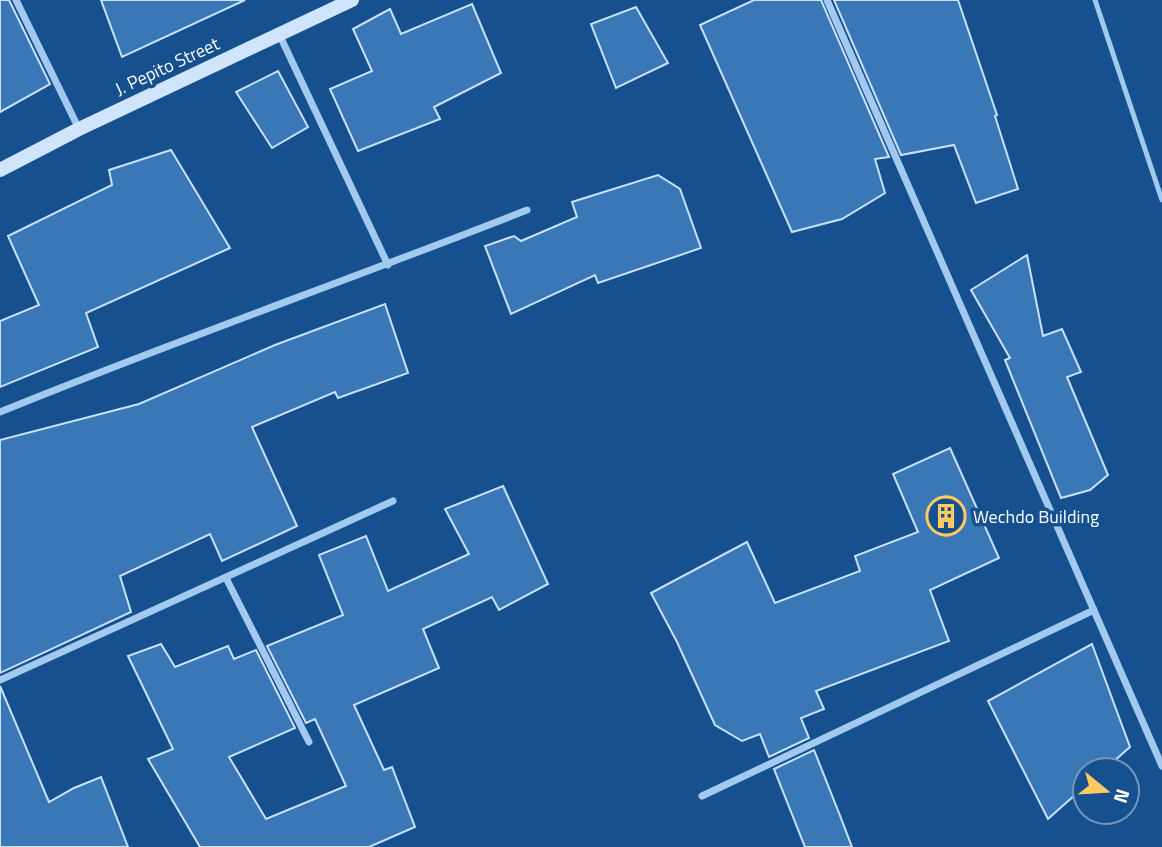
<svg xmlns="http://www.w3.org/2000/svg" width="1162" height="847" viewBox="0 0 1162 847" font-family="'Titillium Web',sans-serif">
<rect width="100%" height="100%" fill="#16508f"/>
<g fill="#3a77b6" stroke="#c8e2fb" stroke-width="2">
<path d="M0,0H9L50,84L0,112Z"/>
<path d="M101,0H245L122,57Z"/>
<path d="M754,0H821L889,157L875,159L885,193L842,219L792,232L700,25Z"/>
<path d="M834,0H958L997,115L995,116L1018,189L976,203L954,145L901,155Z"/>
<path d="M472,4L501,73L434,107L440,119L358,151L330,89L372,71L353,29L390,9L401,34Z"/>
<path d="M636,7L668,63L616,88L591,24Z"/>
<path d="M278,71L308,127L272,148L236,92Z"/>
<path d="M171,150L230,248L86,313L98,347L0,387V321L39,305L8,236L112,185L109,170Z"/>
<path d="M658,175L680,189L701,248L598,283L595,275L511,314L485,246L514,236L521,241L577,217L572,202Z"/>
<path d="M1027,255L1043,336L1062,329L1081,372L1067,377L1108,475L1090,490L1061,498L1005,360L1010,358L971,290Z"/>
<path d="M385,304L408,373L338,398L335,392L252,427L297,526L222,561L210,534L120,576L131,612L0,673V440L139,404L275,345Z"/>
<path d="M950,448L999,558L930,590L949,641L816,691L824,709L801,718L809,738L769,757L760,734L742,741L715,725L677,642L651,593L747,542L775,603L860,571L855,556L918,532L893,474Z"/>
<path d="M503,486L548,584L499,610L492,597L423,629L439,668L354,705L384,770L392,767L415,827L369,847H200L148,759L173,749L128,656L161,644L175,667L228,646L234,659L256,650L295,728L229,757L266,819L346,786L315,719L306,723L267,646L343,615L319,555L366,536L388,591L469,554L445,509Z"/>
<path d="M1092,644L1130,747L1104,770H1085V786L1048,819L988,701Z"/>
<path d="M0,686L49,802L74,788L101,777L128,847H0Z"/>
<path d="M814,750L839,813L852,847H805L774,769Z"/>
</g>
<g fill="none" stroke-linecap="round" stroke-linejoin="round">
<path stroke="#a2c9f0" stroke-width="5" d="M1095,0L1162,200"/>
<g stroke="#a2c9f0" stroke-width="7">
<path d="M16,0L79,129"/>
<path d="M827,0L1162,766"/>
<path d="M280,36L388,265"/>
<path d="M0,412C174,341 352,279 527,210"/>
<path d="M226,578L309,742"/>
<path d="M0,680L393,501"/>
<path d="M702,796L1094,610"/>
</g>
<path stroke="#d0e4fb" stroke-width="14" d="M0,170L79,129L352,0"/>
</g>
<defs>
<g id="building-ring" transform="scale(2.0125)"><circle r="9.5" fill="#16508f" stroke="#ffca61" stroke-width="1.5"/><path d="M-4-6H4V6H1V3H-1V6H-4ZM-2.5-4.3h1.7v1.8h-1.7ZM.8-4.3h1.7v1.8H.8ZM-2.5-1h1.7V.8h-1.7ZM.8-1h1.7V.8H.8Z" fill="#ffca61"/></g>
</defs>
<g fill-rule="evenodd">
<use href="#building-ring" x="946" y="516"/>
</g>
<g text-anchor="middle" dominant-baseline="central" stroke-width="7" stroke-linejoin="round" paint-order="stroke">
<g font-size="18" fill="#fff" stroke="#16508f">
<text transform="translate(167 66) rotate(-25)">J. Pepito Street</text>
</g>
<g font-size="18" fill="#fff" stroke="#16508f" text-anchor="start">
<text x="973" y="516">Wechdo Building</text>
</g>
</g>
<g transform="translate(1106 791) rotate(108)"><circle r="33" fill="#16508f" stroke="#7396bc" stroke-width="2"/>
<path d="M0-5L12 26L0 18L-12 26Z" fill="#ffca61"/>
<text y="-10" font-size="19" font-weight="bold" text-anchor="middle" fill="#ffffff">N</text>
</g>
</svg>
